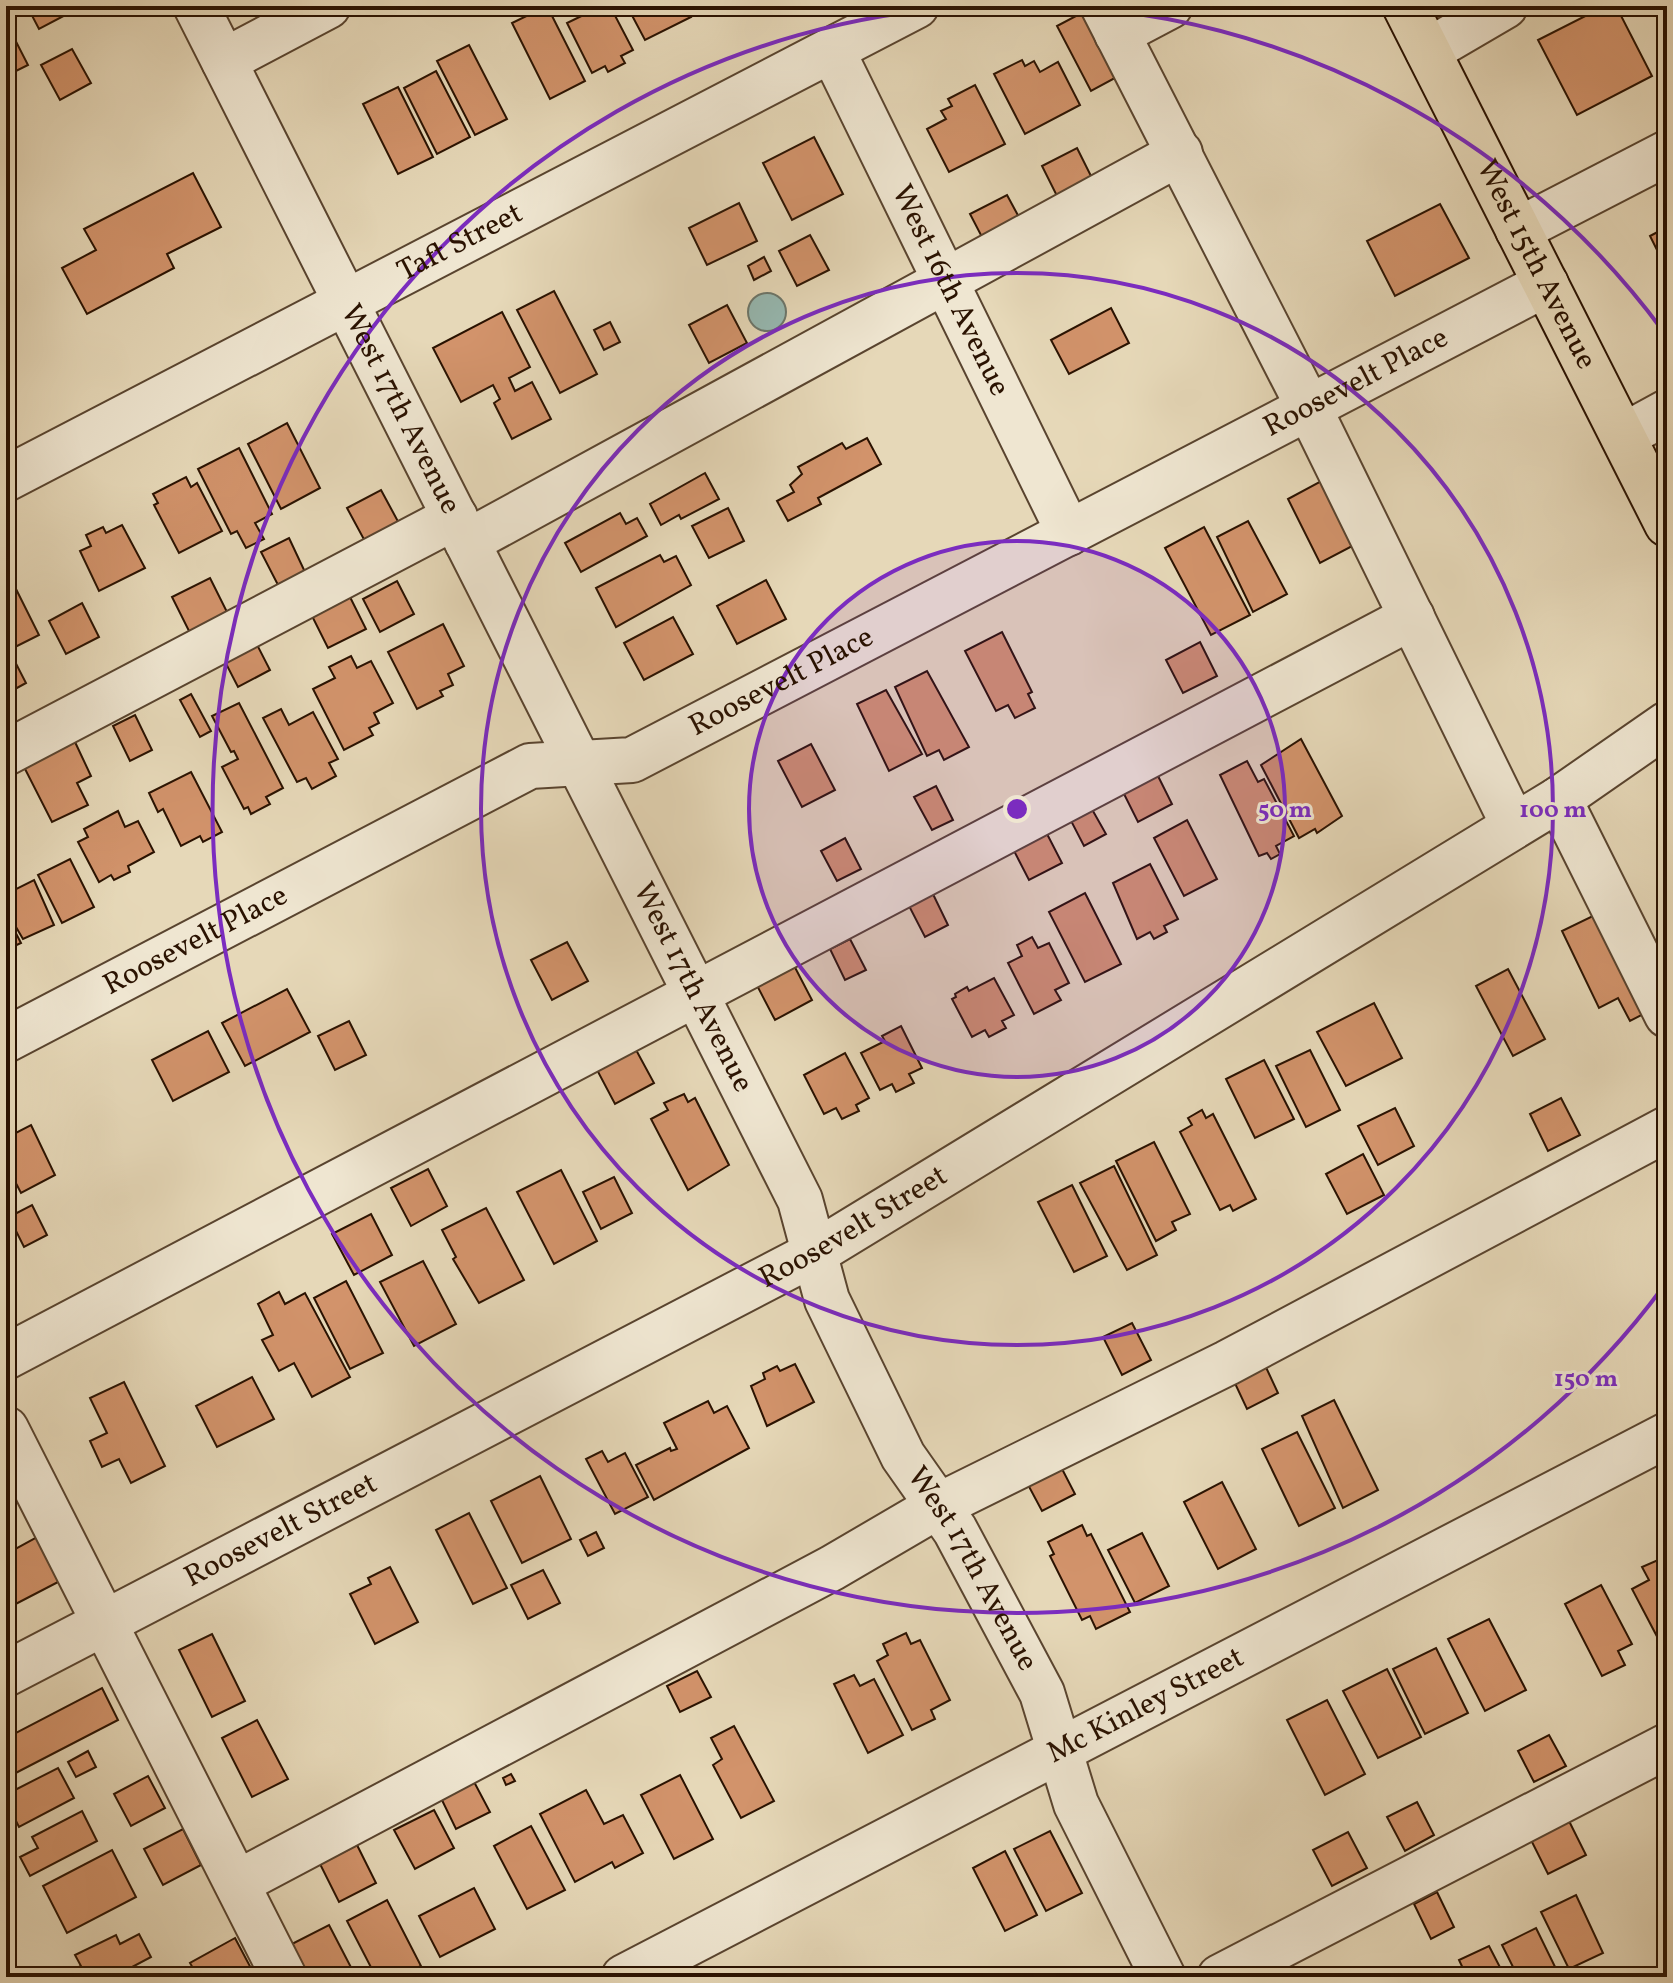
<svg xmlns="http://www.w3.org/2000/svg" width="1673" height="1983" viewBox="0 0 1673 1983" font-family="Vollkorn,serif">
<rect width="100%" height="100%" fill="#e6d8b8"/>
<filter id="stains"><feTurbulence type="fractalNoise" baseFrequency=".0025" numOctaves="4"/><feColorMatrix values="0 0 0 0 .2 0 0 0 0 .09 0 0 0 0 .02 0 0 0 .5 -.17"/></filter>
<radialGradient id="worn" r=".72"><stop offset=".6" stop-color="#630" stop-opacity="0"/><stop offset="1" stop-color="#630" stop-opacity=".3"/></radialGradient>
<circle fill="#96b9b2" stroke="#6b766b" stroke-width="2" cx="767" cy="312" r="19"/>
<g fill="#d2936b" stroke="#2a1201" stroke-width="2">
<path d="M27,6H73L75,10L39,29Z"/>
<path d="M255,6H295L263,22Z"/>
<path d="M547,6L585,81L550,99L512,23Z"/>
<path d="M602,6H610L633,50L621,56L625,63L608,72L605,66L592,73L567,23Z"/>
<path d="M627,6H685L691,17L645,40Z"/>
<path d="M1605,6H1616L1652,76L1577,115L1538,40Z"/>
<path d="M1091,8L1126,72L1091,91L1057,26Z"/>
<path d="M6,22L28,65L8,75L6,72Z"/>
<path d="M469,45L507,119L475,135L437,61Z"/>
<path d="M72,49L91,83L60,100L41,65Z"/>
<path d="M1022,60L1025,66L1034,61L1040,72L1058,62L1080,105L1025,134L994,74Z"/>
<path d="M436,71L470,137L437,154L404,88Z"/>
<path d="M975,85L1005,144L949,172L927,129L946,119L941,111L952,106L948,99Z"/>
<path d="M398,87L433,157L398,174L363,104Z"/>
<path d="M814,137L843,194L792,220L763,163Z"/>
<path d="M1077,148L1094,182L1059,200L1042,166Z"/>
<path d="M193,173L221,227L167,254L174,268L87,314L62,268L96,250L84,229Z"/>
<path d="M1007,195L1020,219L983,239L970,214Z"/>
<path d="M739,203L757,241L707,265L689,228Z"/>
<path d="M1440,204L1469,258L1395,296L1367,241Z"/>
<path d="M1667,227V270L1650,236Z"/>
<path d="M810,235L829,270L797,286L779,251Z"/>
<path d="M764,257L771,271L754,280L748,266Z"/>
<path d="M554,291L597,374L560,393L517,310Z"/>
<path d="M727,305L747,343L709,363L689,325Z"/>
<path d="M1111,308L1129,343L1069,374L1051,340Z"/>
<path d="M502,312L530,367L509,378L515,391L532,382L551,419L512,439L494,403L500,399L493,385L461,402L433,348Z"/>
<path d="M610,322L620,342L604,350L594,330Z"/>
<path d="M287,423L320,488L281,509L248,444Z"/>
<path d="M867,438L881,464L818,498L821,504L788,521L777,501L794,492L790,485L802,474L798,467L842,443L846,449Z"/>
<path d="M239,448L272,514L255,523L264,539L246,548L237,531L231,534L198,469Z"/>
<path d="M705,473L719,499L681,519L679,515L661,525L650,504Z"/>
<path d="M186,477L191,487L197,483L222,531L179,553L154,505L158,503L153,494Z"/>
<path d="M1325,479L1358,543L1320,563L1288,499Z"/>
<path d="M381,490L401,527L367,545L347,508Z"/>
<path d="M728,508L744,541L709,558L692,526Z"/>
<path d="M620,513L626,524L637,518L647,536L581,572L565,543Z"/>
<path d="M1248,521L1287,594L1253,612L1217,537Z"/>
<path d="M122,525L145,568L99,591L80,551L91,546L86,535L103,527L106,533Z"/>
<path d="M1204,527L1250,615L1211,635L1165,548Z"/>
<path d="M289,538L305,572L278,585L261,552Z"/>
<path d="M660,555L664,562L676,556L691,585L616,627L596,588Z"/>
<path d="M210,578L229,616L191,635L172,597Z"/>
<path d="M766,580L786,619L737,644L717,606Z"/>
<path d="M397,581L414,614L380,632L363,599Z"/>
<path d="M15,587L39,635L9,650L26,683L6,694V592Z"/>
<path d="M347,591L366,629L328,648L309,610Z"/>
<path d="M82,603L99,637L66,654L49,621Z"/>
<path d="M673,617L693,654L644,680L624,643Z"/>
<path d="M443,624L464,666L448,674L453,685L440,691L443,696L417,709L388,652Z"/>
<path d="M1002,632L1032,692L1028,694L1035,708L1015,718L1008,705L996,711L965,651Z"/>
<path d="M252,635L270,670L238,687L220,652Z"/>
<path d="M1200,642L1217,676L1183,693L1166,660Z"/>
<path d="M351,656L357,668L371,661L393,703L374,713L379,723L369,728L373,735L344,750L313,689L335,678L329,667Z"/>
<path d="M927,671L969,747L944,760L939,750L927,756L895,687Z"/>
<path d="M886,690L922,754L889,771L857,704Z"/>
<path d="M191,694L211,731L200,737L180,700Z"/>
<path d="M239,703L283,788L266,797L270,804L251,814L248,807L244,809L222,767L238,759L234,751L231,752L212,716Z"/>
<path d="M281,709L289,725L313,712L338,759L329,763L336,776L312,789L306,778L297,782L263,718Z"/>
<path d="M135,715L152,750L130,761L113,726Z"/>
<path d="M1301,739L1342,816L1317,833L1315,829L1299,838L1261,765Z"/>
<path d="M75,742L91,776L77,783L88,805L52,822L24,767Z"/>
<path d="M811,744L835,790L802,807L778,761Z"/>
<path d="M1247,761L1258,782L1264,779L1294,836L1276,846L1280,854L1271,859L1267,853L1259,856L1220,775Z"/>
<path d="M191,772L222,832L203,842L200,836L181,846L163,809L158,812L149,793Z"/>
<path d="M1156,772L1172,804L1138,822L1122,790Z"/>
<path d="M936,786L953,820L932,830L914,797Z"/>
<path d="M1089,804L1106,834L1084,846L1068,815Z"/>
<path d="M118,811L125,827L138,821L154,852L128,866L130,872L114,880L111,875L99,882L78,842L88,837L84,829Z"/>
<path d="M1187,820L1217,879L1184,896L1154,838Z"/>
<path d="M1045,830L1062,863L1029,880L1012,847Z"/>
<path d="M845,838L861,869L837,881L821,851Z"/>
<path d="M70,859L94,907L62,923L38,875Z"/>
<path d="M1150,864L1178,919L1164,926L1167,932L1154,939L1150,932L1137,939L1113,883Z"/>
<path d="M34,880L54,925L23,939L6,910V894Z"/>
<path d="M931,890L948,925L925,937L907,902Z"/>
<path d="M1085,893L1121,964L1085,982L1049,912Z"/>
<path d="M1599,913L1651,1010L1630,1021L1618,998L1599,1008L1562,931Z"/>
<path d="M6,914L21,943L6,950Z"/>
<path d="M1032,937L1038,948L1049,943L1069,983L1055,990L1061,1000L1034,1014L1008,963L1022,956L1017,945Z"/>
<path d="M850,939L866,970L845,980L830,949Z"/>
<path d="M567,942L588,981L552,1000L531,960Z"/>
<path d="M788,954L812,1000L775,1020L751,974Z"/>
<path d="M1508,969L1545,1039L1513,1056L1476,986Z"/>
<path d="M994,978L1014,1015L1002,1021L1006,1028L989,1037L985,1030L972,1037L952,999L956,997L955,994L967,987L969,991Z"/>
<path d="M287,989L310,1032L245,1066L222,1023Z"/>
<path d="M1374,1003L1402,1058L1346,1086L1317,1032Z"/>
<path d="M349,1021L366,1055L335,1070L318,1036Z"/>
<path d="M901,1026L922,1068L909,1074L914,1083L896,1092L892,1084L880,1090L861,1053L885,1041L882,1036Z"/>
<path d="M208,1031L229,1072L173,1101L152,1060Z"/>
<path d="M635,1048L654,1083L615,1104L596,1068Z"/>
<path d="M1310,1050L1340,1110L1306,1127L1276,1066Z"/>
<path d="M845,1053L869,1098L856,1105L859,1111L842,1119L836,1108L824,1114L804,1075Z"/>
<path d="M1264,1060L1294,1119L1255,1138L1226,1079Z"/>
<path d="M684,1094L688,1102L695,1098L729,1165L688,1190L651,1119L668,1110L664,1103Z"/>
<path d="M1561,1098L1580,1135L1548,1151L1530,1114Z"/>
<path d="M1395,1108L1414,1146L1378,1165L1358,1126Z"/>
<path d="M1202,1110L1206,1118L1213,1114L1256,1199L1233,1211L1230,1205L1220,1210L1180,1132L1192,1125L1188,1118Z"/>
<path d="M31,1125L55,1175L21,1193L6,1164V1148L10,1146L6,1138Z"/>
<path d="M1154,1142L1190,1214L1172,1222L1176,1230L1156,1241L1116,1161Z"/>
<path d="M1363,1154L1384,1195L1347,1214L1326,1174Z"/>
<path d="M1114,1166L1157,1255L1127,1270L1080,1183Z"/>
<path d="M428,1169L447,1206L411,1226L391,1188Z"/>
<path d="M561,1170L597,1241L554,1264L517,1192Z"/>
<path d="M614,1177L632,1213L601,1229L583,1192Z"/>
<path d="M1072,1185L1107,1256L1074,1272L1038,1202Z"/>
<path d="M32,1205L47,1235L24,1247L9,1217Z"/>
<path d="M486,1208L524,1280L479,1303L453,1259L456,1257L442,1230Z"/>
<path d="M371,1214L392,1255L354,1275L332,1234Z"/>
<path d="M423,1261L456,1324L414,1346L380,1282Z"/>
<path d="M346,1281L383,1353L350,1369L314,1298Z"/>
<path d="M279,1292L285,1304L305,1293L350,1377L312,1397L294,1363L279,1371L262,1340L273,1335L258,1304Z"/>
<path d="M1132,1323L1151,1360L1122,1375L1103,1337Z"/>
<path d="M1263,1361L1278,1393L1247,1409L1232,1377Z"/>
<path d="M795,1364L814,1402L767,1426L751,1386L765,1379L763,1373L777,1366L780,1371Z"/>
<path d="M252,1377L274,1419L217,1447L196,1406Z"/>
<path d="M124,1382L165,1466L131,1483L119,1459L102,1467L90,1441L107,1433L90,1398Z"/>
<path d="M1334,1400L1378,1490L1343,1508L1302,1416Z"/>
<path d="M708,1401L714,1413L727,1406L749,1448L654,1500L636,1465L670,1448L671,1451L677,1449L664,1423Z"/>
<path d="M1297,1432L1335,1508L1299,1526L1262,1449Z"/>
<path d="M602,1451L608,1462L625,1453L648,1497L615,1514L586,1459Z"/>
<path d="M1060,1465L1075,1494L1042,1511L1026,1481Z"/>
<path d="M540,1476L571,1539L522,1563L491,1501Z"/>
<path d="M1222,1482L1256,1549L1218,1569L1184,1502Z"/>
<path d="M469,1513L507,1588L473,1604L436,1530Z"/>
<path d="M1082,1525L1087,1536L1091,1534L1130,1612L1096,1629L1090,1616L1082,1620L1050,1556L1054,1554L1048,1542Z"/>
<path d="M596,1532L604,1548L588,1556L580,1540Z"/>
<path d="M1142,1533L1169,1586L1135,1603L1108,1550Z"/>
<path d="M37,1537L60,1581L6,1609V1554Z"/>
<path d="M1658,1560L1664,1572L1667,1570V1643L1662,1646L1632,1589L1649,1580L1642,1567Z"/>
<path d="M390,1567L418,1622L375,1644L350,1594L371,1584L368,1578Z"/>
<path d="M543,1570L560,1603L528,1619L511,1585Z"/>
<path d="M1601,1585L1632,1644L1618,1651L1625,1665L1602,1676L1565,1604Z"/>
<path d="M1489,1619L1526,1690L1485,1711L1448,1639Z"/>
<path d="M906,1633L911,1644L920,1640L950,1700L931,1710L935,1719L912,1730L877,1661L888,1655L883,1644Z"/>
<path d="M212,1634L245,1701L212,1717L179,1650Z"/>
<path d="M1436,1648L1468,1713L1425,1734L1393,1669Z"/>
<path d="M1387,1669L1421,1737L1378,1758L1343,1691Z"/>
<path d="M697,1671L711,1697L680,1712L667,1686Z"/>
<path d="M854,1675L860,1686L874,1679L903,1735L868,1753L834,1684Z"/>
<path d="M102,1688L118,1720L6,1778V1738Z"/>
<path d="M1327,1700L1365,1774L1325,1795L1287,1720Z"/>
<path d="M257,1720L288,1779L252,1797L222,1738Z"/>
<path d="M734,1726L774,1801L741,1818L713,1765L722,1759L711,1738Z"/>
<path d="M1549,1735L1566,1766L1534,1782L1518,1751Z"/>
<path d="M88,1751L96,1767L76,1777L68,1762Z"/>
<path d="M58,1768L74,1798L19,1827L9,1807L15,1804L9,1793Z"/>
<path d="M511,1774L515,1781L506,1785L503,1778Z"/>
<path d="M680,1775L713,1839L674,1859L641,1795Z"/>
<path d="M148,1776L165,1808L131,1826L114,1794Z"/>
<path d="M472,1778L490,1812L456,1829L439,1794Z"/>
<path d="M586,1790L604,1824L623,1815L643,1853L615,1868L612,1862L575,1882L540,1814Z"/>
<path d="M1417,1802L1434,1835L1405,1851L1387,1817Z"/>
<path d="M434,1810L454,1848L415,1869L394,1830Z"/>
<path d="M82,1811L97,1841L30,1876L20,1857L38,1848L32,1837Z"/>
<path d="M1567,1817L1586,1855L1548,1874L1529,1836Z"/>
<path d="M531,1826L565,1890L527,1909L494,1846Z"/>
<path d="M183,1829L201,1865L163,1885L144,1849Z"/>
<path d="M1050,1831L1082,1893L1046,1911L1014,1849Z"/>
<path d="M1348,1832L1367,1868L1332,1886L1313,1850Z"/>
<path d="M357,1845L376,1883L339,1902L320,1864Z"/>
<path d="M112,1850L136,1897L67,1933L43,1886Z"/>
<path d="M1005,1851L1037,1915L1005,1931L973,1868Z"/>
<path d="M474,1888L495,1929L440,1957L419,1916Z"/>
<path d="M1437,1892L1454,1927L1431,1939L1414,1904Z"/>
<path d="M1576,1895L1603,1953L1569,1969L1541,1912Z"/>
<path d="M387,1900L421,1966L398,1977H376L347,1921Z"/>
<path d="M329,1925L356,1977H304L288,1946Z"/>
<path d="M1536,1928L1560,1977H1518L1502,1945Z"/>
<path d="M139,1934L151,1957L132,1967L133,1970L119,1977H77L73,1970L81,1966L75,1955L116,1935L120,1944Z"/>
<path d="M235,1938L253,1972L244,1977H198L190,1963Z"/>
<path d="M1489,1946L1505,1977H1467L1459,1960Z"/>
</g>
<g fill="none" stroke-linecap="round" stroke-linejoin="round">
<g stroke="#59442f" stroke-width="48">
<g id="minor">
<path id="s1" d="M196,6L800,1200L827,1300L903,1456L955,1530L1042,1693L1076,1804L1163,1977"/>
<path d="M1103,6L1308,406L1514,826"/>
<path d="M1117,34L1170,6"/>
<path id="s2" d="M832,50L1069,533"/>
<path d="M1428,51L1505,6"/>
<path d="M224,61L328,6"/>
<path d="M1518,230L1667,153"/>
<path d="M1623,436L1667,412"/>
<path id="s3" d="M6,479L916,6"/>
<path d="M467,542L1180,153"/>
<path d="M6,753L455,517"/>
<path d="M1559,799L1667,1015"/>
<path id="s4" d="M6,1040L530,766L632,760L1546,284"/>
<path d="M6,1357L1412,617"/>
<path d="M6,1429L284,1977"/>
<path id="s5" d="M6,1674L813,1254L1559,799L1667,724"/>
<path d="M237,1883L832,1568L938,1506L1227,1363L1667,1129"/>
<path id="s6" d="M624,1977L1667,1435"/>
<path d="M1220,1977L1667,1746"/>
</g>
</g>
<g stroke="#2a1201" stroke-width="48">
<g id="major">
<path id="s7" d="M1405,6L1667,524"/>
</g>
</g>
<use href="#minor" stroke="#efe6d1" stroke-width="44"/>
<use href="#major" stroke="#e6d8b8" stroke-width="44"/>
</g>
<circle cx="1017" cy="809" r="268" fill="#7b2cbf" fill-opacity=".12"/>
<g fill="none" stroke="#7b2cbf" stroke-width="4">
<circle cx="1017" cy="809" r="268"/>
<circle cx="1017" cy="809" r="536"/>
<path d="M1663 1287A804 804 0 1 1 975 6M1059 6A804 804 0 0 1 1663 331"/>
</g>
<g text-anchor="middle" dominant-baseline="central" stroke-width="6" stroke-linejoin="round" paint-order="stroke">
<g font-size="30" fill="#2a1201" stroke="#efe6d1">
<text stroke="none"><textPath href="#s3" startOffset="512">Taft Street</textPath></text>
<text stroke="none"><textPath href="#s7" startOffset="290">West 15th Avenue</textPath></text>
<text stroke="none"><textPath href="#s2" startOffset="268">West 16th Avenue</textPath></text>
<text stroke="none"><textPath href="#s4" startOffset="1510">Roosevelt Place</textPath></text>
<text stroke="none"><textPath href="#s1" startOffset="452">West 17th Avenue</textPath></text>
<text stroke="none"><textPath href="#s4" startOffset="862">Roosevelt Place</textPath></text>
<text stroke="none"><textPath href="#s4" startOffset="214">Roosevelt Place</textPath></text>
<text stroke="none"><textPath href="#s1" startOffset="1100">West 17th Avenue</textPath></text>
<text stroke="none"><textPath href="#s5" startOffset="958">Roosevelt Street</textPath></text>
<text stroke="none"><textPath href="#s5" startOffset="310">Roosevelt Street</textPath></text>
<text stroke="none"><textPath href="#s1" startOffset="1748">West 17th Avenue</textPath></text>
<text stroke="none"><textPath href="#s6" startOffset="588">Mc Kinley Street</textPath></text>
</g>
</g>
<circle cx="1017" cy="809" r="12" fill="#7b2cbf" stroke="#efe6d1" stroke-width="4"/>
<g font-size="24" text-anchor="middle" font-weight="bold" fill="#7b2cbf" stroke="#efe6d1" stroke-width="6" stroke-linejoin="round" paint-order="stroke">
<text x="1285" y="817">50 m</text>
<text x="1553" y="817">100 m</text>
<text x="1586" y="1386">150 m</text>
</g>
<rect width="1673" height="1983" fill="none" stroke="#e6d8b8" stroke-width="32"/>
<rect x="8" y="8" width="1657" height="1967" fill="none" stroke="#2a1201" stroke-width="4"/>
<rect x="16" y="16" width="1641" height="1951" fill="none" stroke="#2a1201" stroke-width="2"/>
<rect width="100%" height="100%" filter="url(#stains)"/>
<rect width="100%" height="100%" fill="url(#worn)"/>
</svg>
